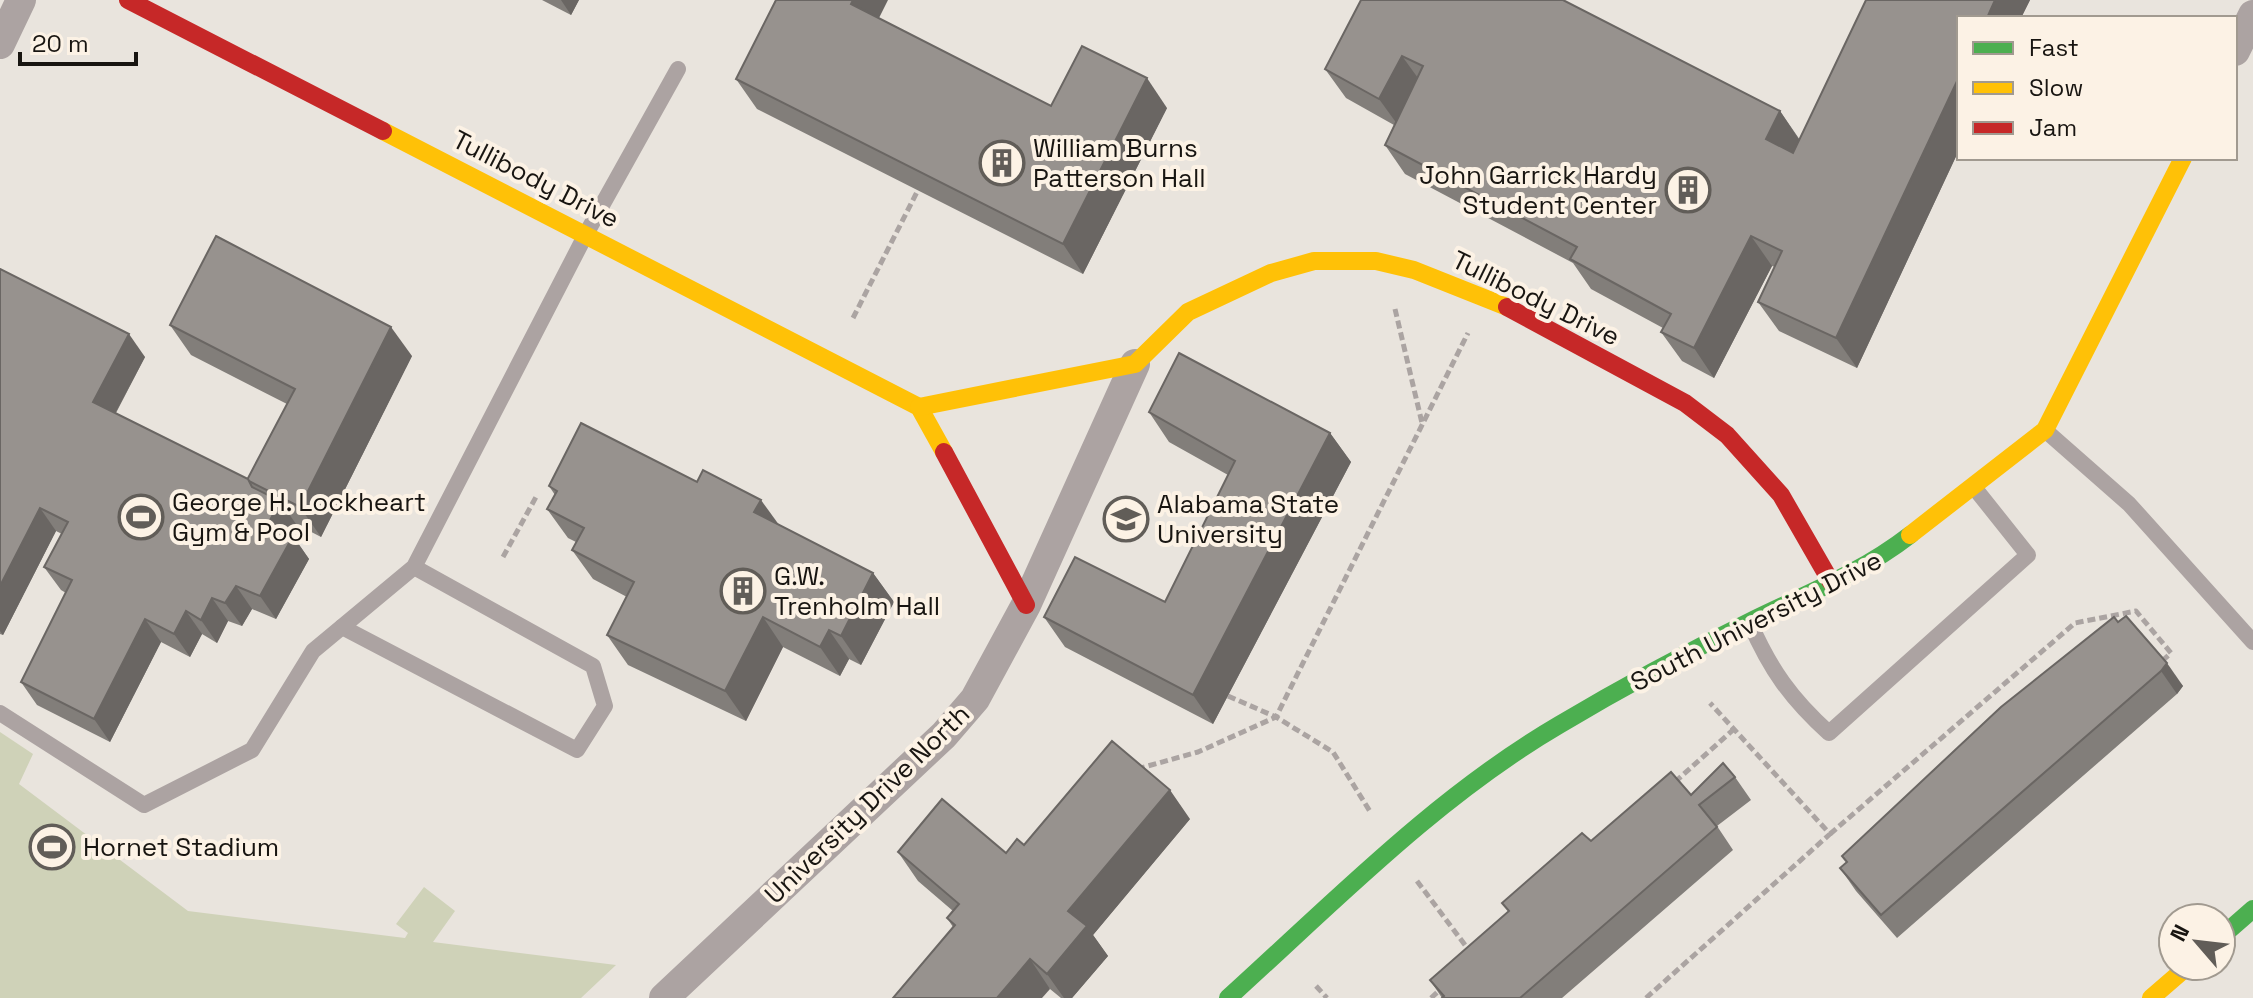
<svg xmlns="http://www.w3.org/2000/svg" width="2253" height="998" viewBox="0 0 2253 998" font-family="'Space Grotesk',sans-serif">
<rect width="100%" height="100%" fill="#e9e4dd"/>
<path fill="#cfd2b8" d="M0,732L33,754L19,784L188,911L405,938L408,933L396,924L424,887L455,911L433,942L616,965L581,998H0Z"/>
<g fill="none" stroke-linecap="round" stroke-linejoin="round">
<g stroke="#aba4a2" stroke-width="5" stroke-dasharray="8 4" stroke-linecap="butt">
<path d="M1395,309L1422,423"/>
<path d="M853,318L918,190"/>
<path d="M503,557L536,497"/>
<path d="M1228,696L1276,717L1333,752L1371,813"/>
<path d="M1137,769L1198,752L1276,717L1468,333"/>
<path d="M1675,782L1734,729"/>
<path d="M1830,834L2075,623L2136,611L2171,653L2162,661"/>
<path d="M1417,881L1471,953"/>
<path d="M1316,986L1327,998"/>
<path d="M1431,998L1443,987"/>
<path d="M1646,998L1830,834L1710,703"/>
</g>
<g stroke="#aca3a2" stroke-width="16">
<path d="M2046,431L2129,504L2253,642"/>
<path d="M1750,623C1770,669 1791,699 1829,733L2028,555L1973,486"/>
<path d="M342,627L577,750L605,706L593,666L414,567"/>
<path d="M0,713L144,805L252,750L313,651L414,567L586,234L678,69"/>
</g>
<g stroke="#aca3a2" stroke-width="30">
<path d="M0,44L21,0"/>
<path d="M2235,51L2253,15"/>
<path d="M664,998L944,735L975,699L1026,605L1135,364"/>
</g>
<g stroke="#4caf50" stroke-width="18">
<path d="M2221,937L2253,909"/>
<path d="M1228,998C1333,903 1436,797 1559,725C1621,688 1686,653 1751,621C1806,594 1861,573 1910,535"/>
</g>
<g stroke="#ffc107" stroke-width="18">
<path d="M383,131L919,407L944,452"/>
<path d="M919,407L1135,364L1188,312L1271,273L1314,261H1376L1414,270L1507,307"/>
<path d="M1910,535L2045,430L2183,158"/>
<path d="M2151,998L2188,966"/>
</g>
<g stroke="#c62828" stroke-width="18">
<path d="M128,0L383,131"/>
<path d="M1507,307L1685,403L1727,435L1781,495L1831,582"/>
<path d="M944,452L1026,605"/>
</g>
</g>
<g fill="#827e7a">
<path d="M542,0H579L571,15Z"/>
<path d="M1361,0H1563L1780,111L1800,140L1866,0H2030L2021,18H1959V150L1857,368L1779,331L1758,302L1775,267L1772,266L1714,378L1682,361L1661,332L1663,328L1591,289L1573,263L1405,174L1385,145L1394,125L1346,98L1325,69Z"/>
<path d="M879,18L1051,106L1167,108L1083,274L757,109L736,79Z"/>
<path d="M0,269L145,357L116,413L248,479L287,404L191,355L170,325L412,356L321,537L296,524L291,535L293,536L309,559L276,619L252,609L242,626L228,621L217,643L202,634L190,657L161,642L110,742L37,705L21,682L66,593L61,590L44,567L62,534L56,531L3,635L0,634Z"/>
<path d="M1149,412L1330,433L1351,462L1213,724L1065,647L1044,617L1165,602L1228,475L1169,442Z"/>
<path d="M549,486L778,524L873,573L894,602L861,665L849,659L840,676L783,647L746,721L628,665L607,635L627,597L593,579L572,550L576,542L568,538L547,509L555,495Z"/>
<path d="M2118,622L2183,686L2177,694L1897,938L1856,891L1840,868L1847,862L1842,856Z"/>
<path d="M1735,777L1751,800L1717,826L1733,850L1562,998H1442L1430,980L1509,912L1502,903L1591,841L1691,795Z"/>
<path d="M1190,819L1093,935L1108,956L1072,998H1061L1050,989L953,927L947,918L953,911L918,881L898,852L1006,853L1024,845Z"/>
</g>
<g fill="#6a6663">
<path d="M561,0H579L571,15Z"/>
<path d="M853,0H888L871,34L851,4Z"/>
<path d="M1995,0H2030L2021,18H1987Z"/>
<path d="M1402,56L1423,85L1400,128L1379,99Z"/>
<path d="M1959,77V150L1857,368L1836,338Z"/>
<path d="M1147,78L1167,108L1083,274L1063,244Z"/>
<path d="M1780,111L1800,141L1787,168L1766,139Z"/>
<path d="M1751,236L1772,266L1714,378L1694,348Z"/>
<path d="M391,327L412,356L321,537L300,507Z"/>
<path d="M129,334L145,357L109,425L93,402Z"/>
<path d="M1330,433L1351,462L1213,724L1193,695Z"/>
<path d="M761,500L782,529L754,512Z"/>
<path d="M280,501L296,524L284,547L268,524Z"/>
<path d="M40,508L56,531L3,635L0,631V586Z"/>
<path d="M293,536L309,559L276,619L260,596Z"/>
<path d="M873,573L894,602L861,665L841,636Z"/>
<path d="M236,586L252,609L242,626L225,603Z"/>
<path d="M212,598L228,621L217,643L201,620Z"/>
<path d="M186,611L202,634L190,657L174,634Z"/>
<path d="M763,617L783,647L746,721L725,691Z"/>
<path d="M145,619L161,642L110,742L94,719Z"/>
<path d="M829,630L849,659L840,676L820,647Z"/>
<path d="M2167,663L2183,686L2177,694L2161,671Z"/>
<path d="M1170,790L1190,819L1093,935L1108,956L1072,998H1064L1047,974L1068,911Z"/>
<path d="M1030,959L1050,989L1042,998H997Z"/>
</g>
<g fill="#97928e" stroke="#6a6663" stroke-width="2">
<path d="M776,0H853L851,4L1051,106L1082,46L1147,78L1063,244L736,79Z"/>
<path d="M1361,0H1563L1780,111L1766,139L1793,153L1866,0H1995L1987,18H1959V77L1836,338L1758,302L1782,251L1751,236L1694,348L1661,332L1671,314L1570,259L1577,247L1385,145L1423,66L1402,56L1379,99L1325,69Z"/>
<path d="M216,236L391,327L300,507L247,480L295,389L170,325Z"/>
<path d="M0,269L129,334L93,402L248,479L252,487L280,501L268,524L293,536L260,596L236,586L225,603L212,598L201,620L186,611L174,634L145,619L94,719L21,682L72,580L44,567L68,522L40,508L0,586Z"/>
<path d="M1179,353L1330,433L1193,695L1044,617L1075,557L1165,602L1235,461L1149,412Z"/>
<path d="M581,423L697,482L703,470L761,500L754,512L873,573L841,636L829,630L820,647L763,617L725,691L607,635L634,582L572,550L584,528L547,509L557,491L549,486Z"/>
<path d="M2126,616L2167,663L2161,671L1881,915L1840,868L1847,862L1842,856L2001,707L2114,617L2118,622Z"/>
<path d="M1112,741L1170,790L1068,911L1087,926L1047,974L1030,959L997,998H893L955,925L947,918L959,904L898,852L942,799L1006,853L1017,839L1024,845Z"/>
<path d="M1723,763L1735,777L1699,805L1717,827L1520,998H1442L1444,996L1430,980L1509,911L1502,903L1582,833L1591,841L1671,772L1691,795Z"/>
</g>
<defs>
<g id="building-ring" transform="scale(2.3)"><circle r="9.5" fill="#fcf2e5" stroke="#615d58" stroke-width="1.5"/><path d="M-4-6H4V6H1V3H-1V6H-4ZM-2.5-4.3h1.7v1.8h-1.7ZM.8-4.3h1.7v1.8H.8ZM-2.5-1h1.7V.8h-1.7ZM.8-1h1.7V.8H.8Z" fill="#615d58"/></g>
<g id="stadium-ring" transform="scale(2.3)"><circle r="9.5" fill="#fcf2e5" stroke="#615d58" stroke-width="1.5"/><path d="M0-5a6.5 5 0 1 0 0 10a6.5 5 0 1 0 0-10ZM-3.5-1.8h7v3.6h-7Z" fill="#615d58"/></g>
<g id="university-ring" transform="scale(2.3)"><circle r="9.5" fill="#fcf2e5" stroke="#615d58" stroke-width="1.5"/><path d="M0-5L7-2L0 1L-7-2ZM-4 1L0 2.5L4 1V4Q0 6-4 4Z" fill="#615d58"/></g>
</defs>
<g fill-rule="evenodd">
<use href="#building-ring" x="1002" y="163"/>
<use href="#building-ring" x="1688" y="190"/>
<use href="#stadium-ring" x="141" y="517"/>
<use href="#university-ring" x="1126" y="519"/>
<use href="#building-ring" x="743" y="591"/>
<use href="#stadium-ring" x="52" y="847"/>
</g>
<g text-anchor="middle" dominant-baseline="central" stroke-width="8" stroke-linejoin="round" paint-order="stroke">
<g font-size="26" fill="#181511" stroke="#fcf2e5" text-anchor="start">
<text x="1033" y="148">William Burns<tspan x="1033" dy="30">Patterson Hall</tspan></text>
<text x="1657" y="175" text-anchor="end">John Garrick Hardy<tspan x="1657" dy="30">Student Center</tspan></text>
<text x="172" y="502">George H. Lockheart<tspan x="172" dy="30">Gym &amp; Pool</tspan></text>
<text x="1157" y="504">Alabama State<tspan x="1157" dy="30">University</tspan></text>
<text x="774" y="576">G.W.<tspan x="774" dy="30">Trenholm Hall</tspan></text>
<text x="83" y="847">Hornet Stadium</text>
</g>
<g font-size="26" fill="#181511" stroke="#fcf2e5">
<text transform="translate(536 179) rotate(27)">Tullibody Drive</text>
<text transform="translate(1536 298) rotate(26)">Tullibody Drive</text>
<text transform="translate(1756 621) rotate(-27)">South University Drive</text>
<text transform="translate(867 804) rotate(-44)">University Drive North</text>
</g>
</g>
<rect x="1957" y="16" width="280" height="144" fill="#fcf2e5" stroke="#a19a90" stroke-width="2"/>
<rect x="1973" y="42" width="40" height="12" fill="#4caf50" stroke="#a19a90" stroke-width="2"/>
<text x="2029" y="56" font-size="24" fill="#181511">Fast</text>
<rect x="1973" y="82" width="40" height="12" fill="#ffc107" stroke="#a19a90" stroke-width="2"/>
<text x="2029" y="96" font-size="24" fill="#181511">Slow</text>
<rect x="1973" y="122" width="40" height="12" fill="#c62828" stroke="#a19a90" stroke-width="2"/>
<text x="2029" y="136" font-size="24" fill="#181511">Jam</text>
<g transform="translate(2197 942) rotate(298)"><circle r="38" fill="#fcf2e5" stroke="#a19a90" stroke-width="2"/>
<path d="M0-6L14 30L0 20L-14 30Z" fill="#615d58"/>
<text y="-12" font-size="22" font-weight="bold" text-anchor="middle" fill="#181511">N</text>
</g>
<path d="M20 52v12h116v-12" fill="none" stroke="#181511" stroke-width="4"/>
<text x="32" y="52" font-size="24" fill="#181511" stroke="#fcf2e5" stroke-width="6" paint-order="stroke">20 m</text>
</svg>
